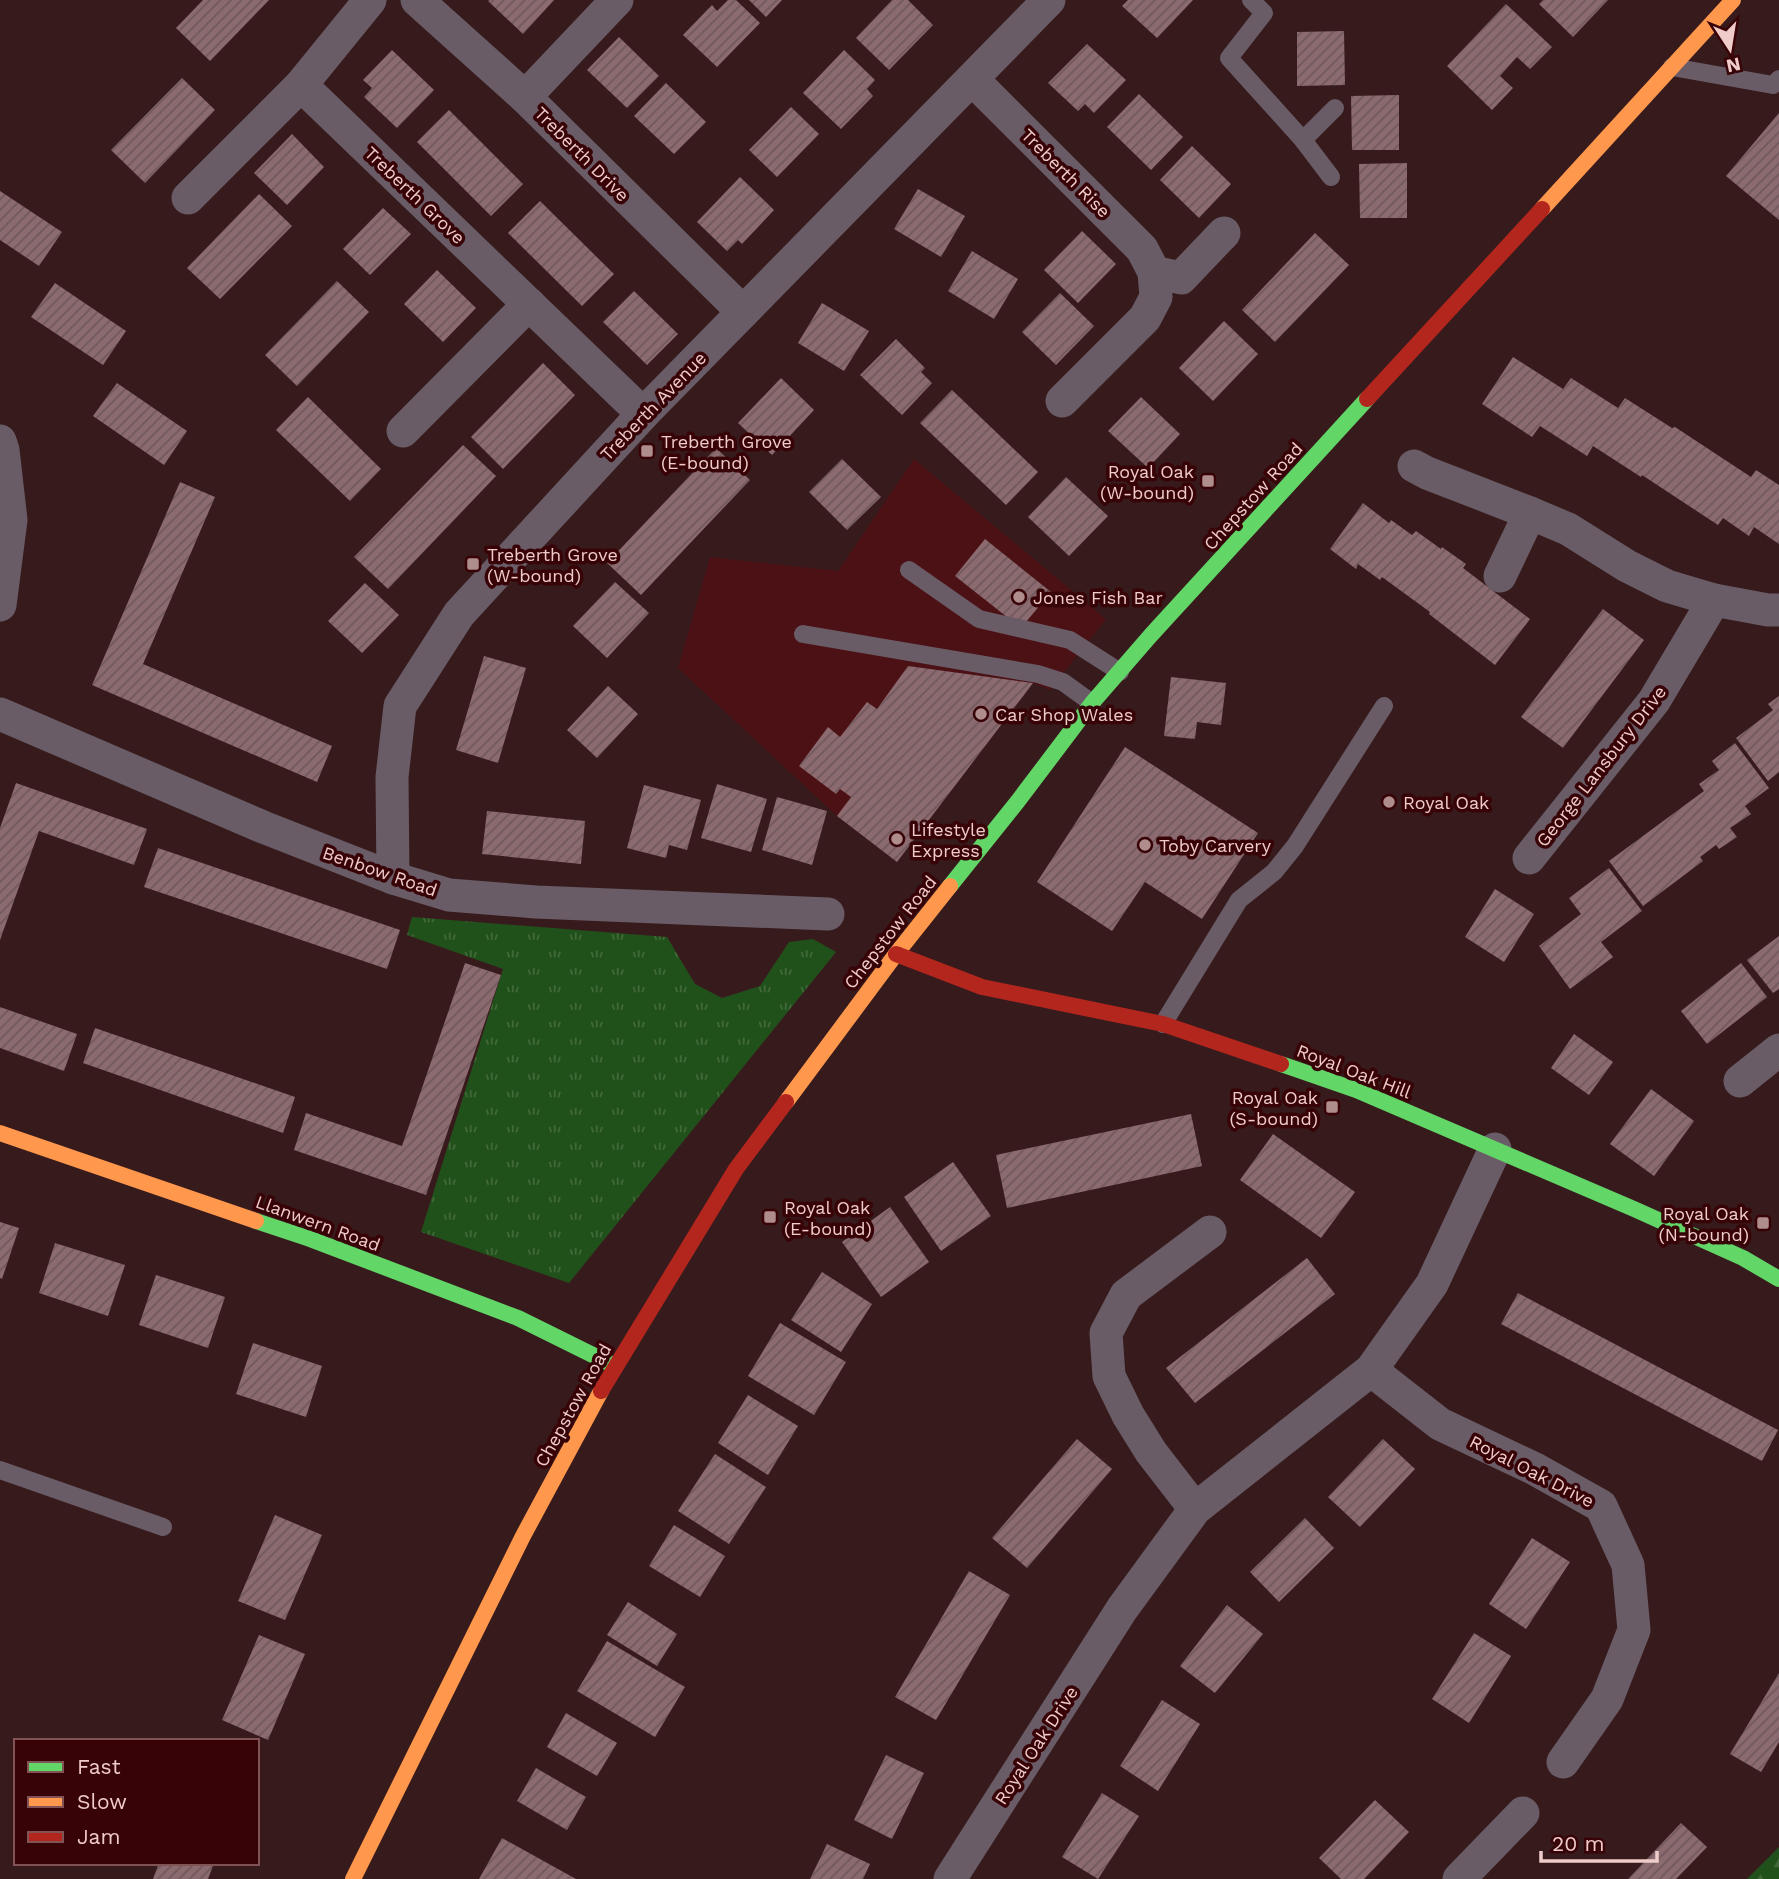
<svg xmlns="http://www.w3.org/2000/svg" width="1779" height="1879" viewBox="0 0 1779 1879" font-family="'Work Sans',sans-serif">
<defs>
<pattern id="grass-tufts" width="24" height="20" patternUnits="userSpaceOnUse" patternTransform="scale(1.75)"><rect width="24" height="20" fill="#21511a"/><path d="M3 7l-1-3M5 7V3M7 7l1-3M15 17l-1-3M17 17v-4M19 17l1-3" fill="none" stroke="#42693a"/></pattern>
<pattern id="forest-firs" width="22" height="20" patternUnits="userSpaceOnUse" patternTransform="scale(1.75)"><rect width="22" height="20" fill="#21511a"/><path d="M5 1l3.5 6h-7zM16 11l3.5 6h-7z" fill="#42693a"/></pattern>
<pattern id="building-hatch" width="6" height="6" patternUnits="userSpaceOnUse" patternTransform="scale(1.75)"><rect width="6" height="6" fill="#8b6a70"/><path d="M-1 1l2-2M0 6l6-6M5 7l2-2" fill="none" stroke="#70585b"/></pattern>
</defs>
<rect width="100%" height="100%" fill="#371b1c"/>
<path fill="#4b1115" d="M914,459L1106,619L1050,690L1033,683L897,862L837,816L678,668L710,557L838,571Z"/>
<path fill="url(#grass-tufts)" d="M412,917L667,937L695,984L722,998L760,986L789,942L813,939L836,952L569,1283L421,1232L503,969L407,935Z"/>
<path fill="url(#forest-firs)" d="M1779,1847V1879H1747Z"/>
<g fill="url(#building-hatch)">
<path d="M203,0H269L210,61L176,28Z"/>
<path d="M490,0H554L523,34L488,1Z"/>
<path d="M728,0H736L760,23L717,67L683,35L712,5L717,11Z"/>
<path d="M749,0H782L766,17Z"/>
<path d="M892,0H908L933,25L889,70L856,38Z"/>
<path d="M1128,0H1193L1157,38L1122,6Z"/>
<path d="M1543,0H1608L1573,37L1539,4Z"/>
<path d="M1506,4L1552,47L1530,69L1517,57L1500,76L1513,88L1492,110L1447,66Z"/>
<path d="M1344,31L1345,85L1297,86V32Z"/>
<path d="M619,37L659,76L627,108L587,70Z"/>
<path d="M1087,44L1126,80L1094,113L1085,104L1078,111L1048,83Z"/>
<path d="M392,50L434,90L397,128L364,97L372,88L363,80Z"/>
<path d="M844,50L875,80L867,89L873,96L841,129L803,93Z"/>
<path d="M182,78L215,110L145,183L111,150Z"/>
<path d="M666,83L706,122L674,154L634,116Z"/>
<path d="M1139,94L1183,137L1151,170L1107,127Z"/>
<path d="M1399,95V150H1352L1351,96Z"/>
<path d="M791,107L819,134L777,177L749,150Z"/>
<path d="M449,110L523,184L491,216L417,142Z"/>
<path d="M1779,113V220L1726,176Z"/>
<path d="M292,134L324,167L287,205L254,173Z"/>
<path d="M1192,146L1231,184L1199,218L1160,180Z"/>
<path d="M1407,163V218H1360L1359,164Z"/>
<path d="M740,177L774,210L742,244L738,240L727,251L697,222Z"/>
<path d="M918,189L965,216L941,257L894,229Z"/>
<path d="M0,191L62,232L39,266L0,240Z"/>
<path d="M259,194L292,226L220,299L187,268Z"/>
<path d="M540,201L614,274L582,306L508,233Z"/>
<path d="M383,208L411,234L370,275L343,249Z"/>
<path d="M1082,231L1116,264L1078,303L1044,270Z"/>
<path d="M1315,233L1349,265L1275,342L1242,310Z"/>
<path d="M972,251L1018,279L994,319L948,291Z"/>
<path d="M437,270L476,308L443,342L404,304Z"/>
<path d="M337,281L369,312L297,386L265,355Z"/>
<path d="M55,283L126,331L103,365L31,317Z"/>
<path d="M634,291L678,334L647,365L603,322Z"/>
<path d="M1060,293L1094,326L1056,365L1022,332Z"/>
<path d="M822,303L869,331L844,371L798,343Z"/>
<path d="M1224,321L1258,354L1213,401L1179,368Z"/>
<path d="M896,339L925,368L921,372L932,383L902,415L860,375Z"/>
<path d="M1513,357L1563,389L1571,378L1618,408L1625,398L1672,428L1675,427L1751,477L1756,470L1779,485V544L1754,527L1749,536L1723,518L1718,525L1642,475L1641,477L1593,446L1587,456L1540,426L1532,437L1482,404Z"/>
<path d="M543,363L575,395L503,469L471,437Z"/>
<path d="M781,378L814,410L772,455L738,423Z"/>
<path d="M117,383L187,431L164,465L93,416Z"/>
<path d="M952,390L1038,472L1006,505L920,423Z"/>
<path d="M308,397L381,469L350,501L276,430Z"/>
<path d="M1141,397L1180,434L1148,468L1108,431Z"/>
<path d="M463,445L496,476L388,589L354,557Z"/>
<path d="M716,448L750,480L641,595L607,563Z"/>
<path d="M842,459L881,497L847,530L809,492Z"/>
<path d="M1066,477L1108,516L1069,556L1028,517Z"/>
<path d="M180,482L215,497L143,664L332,746L317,782L92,685Z"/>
<path d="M1363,503L1389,523L1391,520L1412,535L1416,531L1441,549L1442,547L1466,564L1463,568L1530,619L1495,665L1429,614L1430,612L1382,577L1380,580L1358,564L1356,569L1330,549Z"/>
<path d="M985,539L1051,592L1021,628L955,576Z"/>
<path d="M615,582L649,613L607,658L573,626Z"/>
<path d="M365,583L399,615L362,653L328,621Z"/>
<path d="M1603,609L1644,640L1563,748L1521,717Z"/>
<path d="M484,656L526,668L498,763L456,750Z"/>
<path d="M908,666L1033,683L897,862L837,816L851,797L840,789L836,794L799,766L828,727L840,737L867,702L877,709Z"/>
<path d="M1171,677L1226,683L1221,725L1197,722L1195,739L1164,736Z"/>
<path d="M608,686L638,714L597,758L567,730Z"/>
<path d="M1779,696V772L1768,781L1736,738L1773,710L1768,704Z"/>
<path d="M1735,743L1769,788L1745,806L1751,814L1730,828L1737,837L1719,849L1716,845L1700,857L1703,861L1643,906L1609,861L1704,791L1699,784L1719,770L1712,761Z"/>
<path d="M1125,747L1258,833L1202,919L1145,882L1112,931L1037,882Z"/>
<path d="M16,783L147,829L134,865L39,831L0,940V828Z"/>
<path d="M717,784L767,799L751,852L701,838Z"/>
<path d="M644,785L701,800L687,850L669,845L666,858L627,848Z"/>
<path d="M777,797L827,811L812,865L762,850Z"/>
<path d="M487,811L585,821L581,864L482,854Z"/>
<path d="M158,848L400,930L387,969L144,887Z"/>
<path d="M1609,868L1642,911L1601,942L1613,957L1570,989L1539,946L1581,914L1569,898Z"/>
<path d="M1495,889L1534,914L1504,962L1465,937Z"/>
<path d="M1779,936V989L1773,993L1747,960Z"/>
<path d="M465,963L501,975L426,1195L294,1150L306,1113L402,1146Z"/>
<path d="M1741,963L1767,997L1707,1044L1681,1011Z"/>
<path d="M0,1007L77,1034L64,1071L0,1048Z"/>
<path d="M95,1028L295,1097L283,1133L83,1063Z"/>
<path d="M1574,1034L1613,1062L1589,1095L1551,1068Z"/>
<path d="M1651,1089L1694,1121L1654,1176L1610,1144Z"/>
<path d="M1191,1114L1202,1166L1007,1208L996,1155Z"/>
<path d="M1273,1134L1355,1192L1321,1238L1240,1180Z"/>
<path d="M953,1162L991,1216L941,1251L904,1197Z"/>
<path d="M890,1207L929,1262L881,1297L842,1242Z"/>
<path d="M0,1222L19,1228L2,1279L0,1278Z"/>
<path d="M55,1243L125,1265L108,1316L39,1293Z"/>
<path d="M1307,1258L1335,1294L1195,1403L1166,1368Z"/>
<path d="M822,1272L872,1304L841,1352L791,1320Z"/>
<path d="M156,1275L225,1297L208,1348L139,1325Z"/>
<path d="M1518,1293L1778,1430L1762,1461L1501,1324Z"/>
<path d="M780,1323L846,1362L814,1415L748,1376Z"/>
<path d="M253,1343L322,1366L306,1417L236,1394Z"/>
<path d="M748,1395L798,1426L768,1475L718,1443Z"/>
<path d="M1077,1439L1112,1469L1027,1568L992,1538Z"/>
<path d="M1383,1439L1415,1469L1360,1527L1328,1497Z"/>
<path d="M715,1454L766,1487L729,1544L678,1511Z"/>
<path d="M275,1515L322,1535L285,1620L238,1601Z"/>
<path d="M1305,1518L1334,1548L1279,1602L1250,1572Z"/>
<path d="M674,1525L725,1556L700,1597L649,1566Z"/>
<path d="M1532,1538L1570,1562L1526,1629L1489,1604Z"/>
<path d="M969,1571L1010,1595L936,1720L895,1697Z"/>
<path d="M628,1602L677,1634L657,1666L607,1635Z"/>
<path d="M1227,1605L1263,1634L1215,1693L1180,1666Z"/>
<path d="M1474,1633L1511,1656L1469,1723L1432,1699Z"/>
<path d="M259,1635L305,1654L268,1740L222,1720Z"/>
<path d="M607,1641L685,1687L655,1737L577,1691Z"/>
<path d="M1779,1673V1742L1761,1772L1730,1754Z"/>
<path d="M1162,1700L1200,1724L1158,1791L1120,1766Z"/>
<path d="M566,1713L617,1743L597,1776L547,1747Z"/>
<path d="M886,1755L924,1773L892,1839L854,1820Z"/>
<path d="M536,1768L586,1797L567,1830L517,1801Z"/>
<path d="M1102,1793L1139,1816L1098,1879L1062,1857Z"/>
<path d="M1375,1800L1409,1832L1364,1879H1341L1319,1858Z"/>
<path d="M1681,1823L1707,1847L1676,1879H1628Z"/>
<path d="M502,1838L576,1879H479Z"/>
<path d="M827,1844L870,1864L863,1879H810Z"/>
<path d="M159,1863H214L208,1879H153Z"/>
</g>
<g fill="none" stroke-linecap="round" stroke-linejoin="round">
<g stroke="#695c67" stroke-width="18">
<path d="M1251,0L1264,13L1229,58L1303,140"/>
<path d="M1672,67L1773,85L1779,79"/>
<path d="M1331,177L1303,140L1335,108"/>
<path d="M909,570L979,619L1070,640L1120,672"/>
<path d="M803,634L1038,674L1063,682L1092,703"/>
<path d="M1163,1024L1239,900L1274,872L1295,846L1384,706"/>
<path d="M0,1470L163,1527"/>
</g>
<g stroke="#695c67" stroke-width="33">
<path d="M417,0L525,97L743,312"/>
<path d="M972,79L1142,249L1154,272L1156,297L1145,318L1062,401"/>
<path d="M301,85L643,414"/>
<path d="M525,97L617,0"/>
<path d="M188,198L301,85L370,0"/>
<path d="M1154,272L1181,278L1224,233"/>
<path d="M403,431L529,304"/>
<path d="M0,441L3,450L11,520L0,605"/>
<path d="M1414,466L1427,473L1530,513L1568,529L1627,566L1667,586L1714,600"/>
<path d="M1500,576L1530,513"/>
<path d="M0,714L263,827L393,878L449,895L536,902L828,914"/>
<path d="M1529,858L1654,701L1714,600L1768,610H1779"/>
<path d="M393,878L392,777L400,706L459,614L643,414L1049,0"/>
<path d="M1740,1081L1779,1050"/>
<path d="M1371,1370L1440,1424L1535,1469L1601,1506L1628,1565L1634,1630L1607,1699L1563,1762"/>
<path d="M1195,1509L1151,1452L1128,1415L1109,1376L1106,1333L1126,1295L1210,1232"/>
<path d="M950,1879L1122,1609L1195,1509L1371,1370L1432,1284L1495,1149"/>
<path d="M1459,1879L1523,1813"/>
</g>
<g stroke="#63d668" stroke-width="16">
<path d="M950,886L1018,801L1092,703L1151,635L1367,399"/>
<path d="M1281,1064L1356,1090L1634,1209L1743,1258L1779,1279"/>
<path d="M256,1221L310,1239L518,1318L615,1366"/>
</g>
<g stroke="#ff974d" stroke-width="16">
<path d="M1542,209L1733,0"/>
<path d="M786,1102L896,954L950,886"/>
<path d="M0,1133L256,1221"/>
<path d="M353,1879L523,1536L601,1391"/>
</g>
<g stroke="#b3261e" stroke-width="16">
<path d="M1367,399L1542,209"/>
<path d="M896,954L982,987L1163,1024L1281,1064"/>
<path d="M601,1391L736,1169L786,1102"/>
</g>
</g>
<g fill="#af8d8c" stroke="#380307" stroke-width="2.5">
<rect x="640" y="444" width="14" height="14" rx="3.5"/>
<rect x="1201" y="474" width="14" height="14" rx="3.5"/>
<rect x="466" y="557" width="14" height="14" rx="3.5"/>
<circle cx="1019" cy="597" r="7"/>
<circle cx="981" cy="714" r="7"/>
<circle cx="1389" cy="802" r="7"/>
<circle cx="897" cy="839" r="7"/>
<circle cx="1145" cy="845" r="7"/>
<rect x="1325" y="1100" width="14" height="14" rx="3.5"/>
<rect x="763" y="1210" width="14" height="14" rx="3.5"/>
<rect x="1756" y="1216" width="14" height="14" rx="3.5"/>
</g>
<g text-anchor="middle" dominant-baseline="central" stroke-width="7" stroke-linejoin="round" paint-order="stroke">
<g font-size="18" fill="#efcbc9" stroke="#380307">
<text transform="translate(582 154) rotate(45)">Treberth Drive</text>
<text transform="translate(1066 173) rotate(45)">Treberth Rise</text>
<text transform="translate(415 195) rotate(44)">Treberth Grove</text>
<text transform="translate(653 406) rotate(-46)">Treberth Avenue</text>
<text transform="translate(1253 496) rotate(-48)">Chepstow Road</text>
<text transform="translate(1601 766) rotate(-52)">George Lansbury Drive</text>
<text transform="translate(380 871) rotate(19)">Benbow Road</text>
<text transform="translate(890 932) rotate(-52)">Chepstow Road</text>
<text transform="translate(1354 1071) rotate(21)">Royal Oak Hill</text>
<text transform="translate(318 1223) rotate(20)">Llanwern Road</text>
<text transform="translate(573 1405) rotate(-61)">Chepstow Road</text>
<text transform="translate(1532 1471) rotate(27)">Royal Oak Drive</text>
<text transform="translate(1036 1745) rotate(-57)">Royal Oak Drive</text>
</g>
<g font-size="18" fill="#efcbc9" stroke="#380307" text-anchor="start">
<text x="661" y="441">Treberth Grove<tspan x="661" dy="21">(E-bound)</tspan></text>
<text x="1194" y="471" text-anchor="end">Royal Oak<tspan x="1194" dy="21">(W-bound)</tspan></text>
<text x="487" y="554">Treberth Grove<tspan x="487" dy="21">(W-bound)</tspan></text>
<text x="1033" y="597">Jones Fish Bar</text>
<text x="995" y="714">Car Shop Wales</text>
<text x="1403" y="802">Royal Oak</text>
<text x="911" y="829">Lifestyle<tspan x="911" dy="21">Express</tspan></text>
<text x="1159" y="845">Toby Carvery</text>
<text x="1318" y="1097" text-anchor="end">Royal Oak<tspan x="1318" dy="21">(S-bound)</tspan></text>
<text x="784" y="1207">Royal Oak<tspan x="784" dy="21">(E-bound)</tspan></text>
<text x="1749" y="1213" text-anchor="end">Royal Oak<tspan x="1749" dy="21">(N-bound)</tspan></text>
</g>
</g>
<rect x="14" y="1739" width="245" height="126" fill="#380307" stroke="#815355" stroke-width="2"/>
<rect x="28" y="1762" width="35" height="10" fill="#63d668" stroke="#815355" stroke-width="2"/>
<text x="77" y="1774" font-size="21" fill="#efcbc9">Fast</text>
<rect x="28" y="1797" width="35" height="10" fill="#ff974d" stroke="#815355" stroke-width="2"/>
<text x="77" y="1809" font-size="21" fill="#efcbc9">Slow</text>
<rect x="28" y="1832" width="35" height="10" fill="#b3261e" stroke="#815355" stroke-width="2"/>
<text x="77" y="1844" font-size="21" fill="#efcbc9">Jam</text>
<g transform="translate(1730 49) rotate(168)" stroke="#380307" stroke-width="5" paint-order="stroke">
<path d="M0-5L12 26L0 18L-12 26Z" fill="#efcbc9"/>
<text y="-10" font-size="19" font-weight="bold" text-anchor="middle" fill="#efcbc9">N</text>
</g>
<path d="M1541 1851v10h116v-10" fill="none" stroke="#efcbc9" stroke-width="3.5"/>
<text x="1552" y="1851" font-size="21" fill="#efcbc9" stroke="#380307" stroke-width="5" paint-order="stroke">20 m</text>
</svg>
